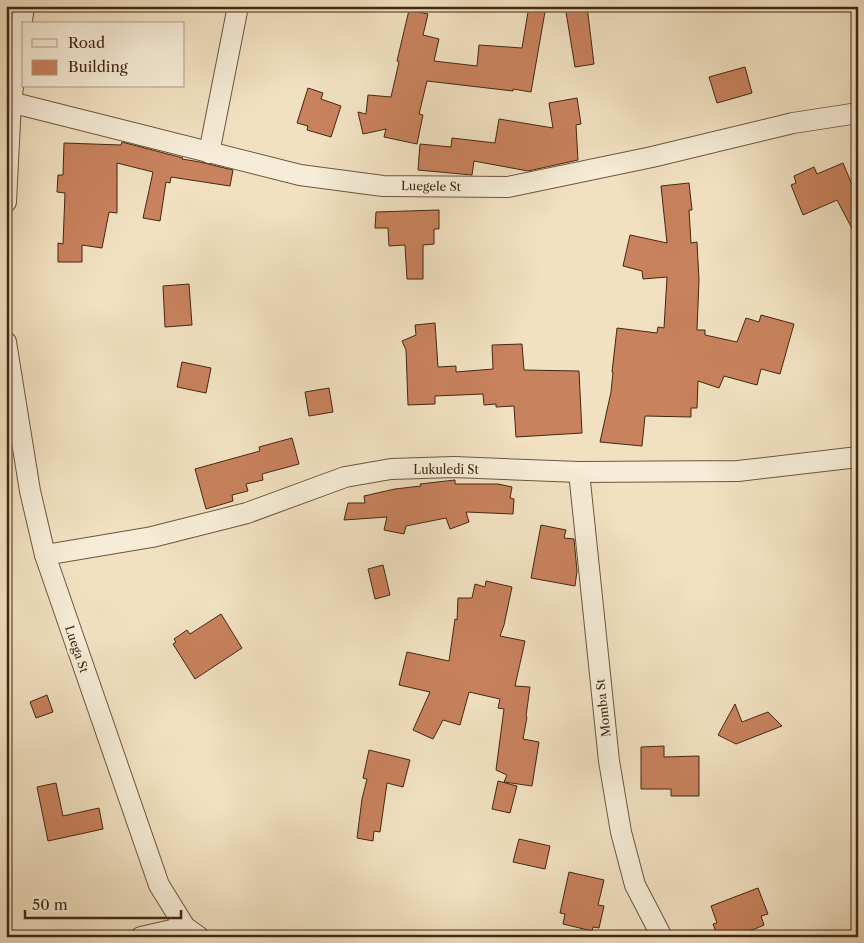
<svg xmlns="http://www.w3.org/2000/svg" width="864" height="943" viewBox="0 0 864 943" font-family="'Libre Caslon Text',serif">
<rect width="100%" height="100%" fill="#f1e1c1"/>
<filter id="stains"><feTurbulence type="fractalNoise" baseFrequency=".004" numOctaves="4"/><feColorMatrix values="0 0 0 0 .2 0 0 0 0 .09 0 0 0 0 .02 0 0 0 .5 -.17"/></filter>
<radialGradient id="worn" r=".72"><stop offset=".6" stop-color="#630" stop-opacity="0"/><stop offset="1" stop-color="#630" stop-opacity=".3"/></radialGradient>
<g fill="#c8825d" stroke="#432713">
<path d="M529,6H546L531,92L513,89V91L427,81L419,114L423,115L417,144L384,137L386,129L363,134L358,112L366,114L368,95L391,97L399,62L397,61L409,10L428,14L423,35L439,39L434,61L477,66L479,45L522,48Z"/>
<path d="M565,6H587L594,64L575,67Z"/>
<path d="M745,67L752,93L717,103L709,77Z"/>
<path d="M308,88L323,93L321,99L341,106L331,137L307,130L308,126L297,123Z"/>
<path d="M577,98L581,124L576,125L578,160L528,171L474,161L472,175L418,170L420,144L451,147L452,138L495,143L499,119L553,128L549,103Z"/>
<path d="M122,142L183,158L182,159L200,162L233,170L230,186L171,177L170,183L166,182L160,221L143,218L153,172L117,163V213L109,212L102,248L82,245V262H58V243L63,244L65,193L57,192L58,175H63L64,143L121,145Z"/>
<path d="M843,163L858,199V240L837,200L803,215L791,185L796,183L794,176L814,167L817,174Z"/>
<path d="M689,183L692,210H689L691,243L697,242L699,280L697,330H705V335L737,342L746,318L759,322L761,315L794,324L780,374L761,369L757,385L724,376L719,388L698,381L697,408H691V417L645,416L642,446L600,442L611,392L613,372H612L617,328L657,333L658,327L664,328L667,277L643,279L642,271L623,266L630,235L667,243L661,186Z"/>
<path d="M439,210V229H434V244L423,245V279H407L405,245L389,246L388,228H375L376,212Z"/>
<path d="M189,284L192,325L165,327L163,286Z"/>
<path d="M435,323L438,367L456,366V372L493,369L492,345L522,344L524,370L579,371L582,433L516,437L514,406L496,407V404L484,405L483,394L435,396V404L408,405L406,350L402,341L416,335L415,325Z"/>
<path d="M182,362L211,368L206,393L177,387Z"/>
<path d="M329,388L333,412L309,416L305,392Z"/>
<path d="M292,438L299,464L262,474L263,480L246,484L248,491L232,495L233,501L206,509L195,469L260,451L259,447Z"/>
<path d="M455,480V484H498L512,487L510,498L514,499L513,514L466,512L469,522L450,529L446,518L406,526L404,534L384,530L387,517L344,520L348,503H365L364,496L395,489L421,486L420,484Z"/>
<path d="M541,525L566,530L564,538L574,539L577,571L575,586L531,578Z"/>
<path d="M383,565L390,595L375,599L368,569Z"/>
<path d="M486,581L512,587L504,625L500,636L525,641L515,686L530,687L526,716L527,717L523,739L539,742L532,786L504,782L507,775L496,770L504,709L498,708L500,699L469,692L460,725L443,720L433,739L413,730L430,692L399,685L407,652L449,661L455,619L457,620L458,598H472L475,584L485,587Z"/>
<path d="M221,614L242,648L195,679L173,644L176,642L174,639L187,630L190,634Z"/>
<path d="M47,695L53,712L36,718L30,702Z"/>
<path d="M735,704L742,722L768,712L782,726L736,744L718,735Z"/>
<path d="M664,746V757L699,756V796H671V789H641V747Z"/>
<path d="M369,750L410,760L403,787L387,783L380,832L374,831L373,841L357,838L362,799L367,779L363,778Z"/>
<path d="M498,781L517,786L510,813L492,809Z"/>
<path d="M56,783L63,816L99,808L103,829L48,841L37,787Z"/>
<path d="M519,839L550,846L545,869L513,862Z"/>
<path d="M569,872L604,880L598,905L604,906L599,928L593,927L592,931L563,924L565,914L560,913Z"/>
<path d="M758,888L768,914L761,916L764,925L750,931L752,937H718L713,924L717,923L711,906Z"/>
</g>
<g fill="none" stroke-linecap="round" stroke-linejoin="round">
<g stroke="#6e563e" stroke-width="22">
<g id="street">
<path d="M6,101L300,175L383,186L508,187L652,157L793,123L858,113"/>
<path d="M209,153L238,6"/>
<path d="M6,202L11,102L24,6"/>
<path d="M6,342L30,491L45,555L159,885L185,927L199,937"/>
<path d="M579,472L609,761L621,832L635,885L662,937"/>
<path d="M45,555L152,537L247,513L345,477L391,469L454,467L579,472L738,471L858,457"/>
<path d="M141,937L185,927"/>
</g>
</g>
<use href="#street" stroke="#f6ecd7" stroke-width="20"/>
</g>
<g text-anchor="middle" dominant-baseline="central" stroke-width="5" stroke-linejoin="round" paint-order="stroke">
<g font-size="12" fill="#432713" stroke="#f6ecd7">
<text transform="translate(431 186) rotate(1)">Luegele St</text>
<text x="446" y="469">Lukuledi St</text>
<text transform="translate(77 649) rotate(71)">Luega St</text>
<text transform="translate(603 708) rotate(-96)">Momba St</text>
</g>
</g>
<rect width="864" height="943" fill="none" stroke="#f1e1c1" stroke-width="25"/>
<rect x="8" y="8" width="849" height="928" fill="none" stroke="#432713" stroke-width="2.5"/>
<rect x="12" y="12" width="839" height="918" fill="none" stroke="#432713"/>
<rect x="22" y="22" width="162" height="65" fill="#f6ecd7" stroke="#ae9d89"/>
<rect x="32" y="39" width="25" height="8" fill="#f6ecd7" stroke="#ae9d89"/>
<text x="68" y="48" font-size="15" fill="#432713">Road</text>
<rect x="32" y="60" width="25" height="15" fill="#c8825d" stroke="#ae9d89"/>
<text x="68" y="72" font-size="15" fill="#432713">Building</text>
<path d="M25 910v8h156v-8" fill="none" stroke="#432713" stroke-width="2.5"/>
<text x="32" y="910" font-size="15" fill="#432713" stroke="#f6ecd7" stroke-width="4" paint-order="stroke">50 m</text>
<rect width="100%" height="100%" filter="url(#stains)"/>
<rect width="100%" height="100%" fill="url(#worn)"/>
</svg>
